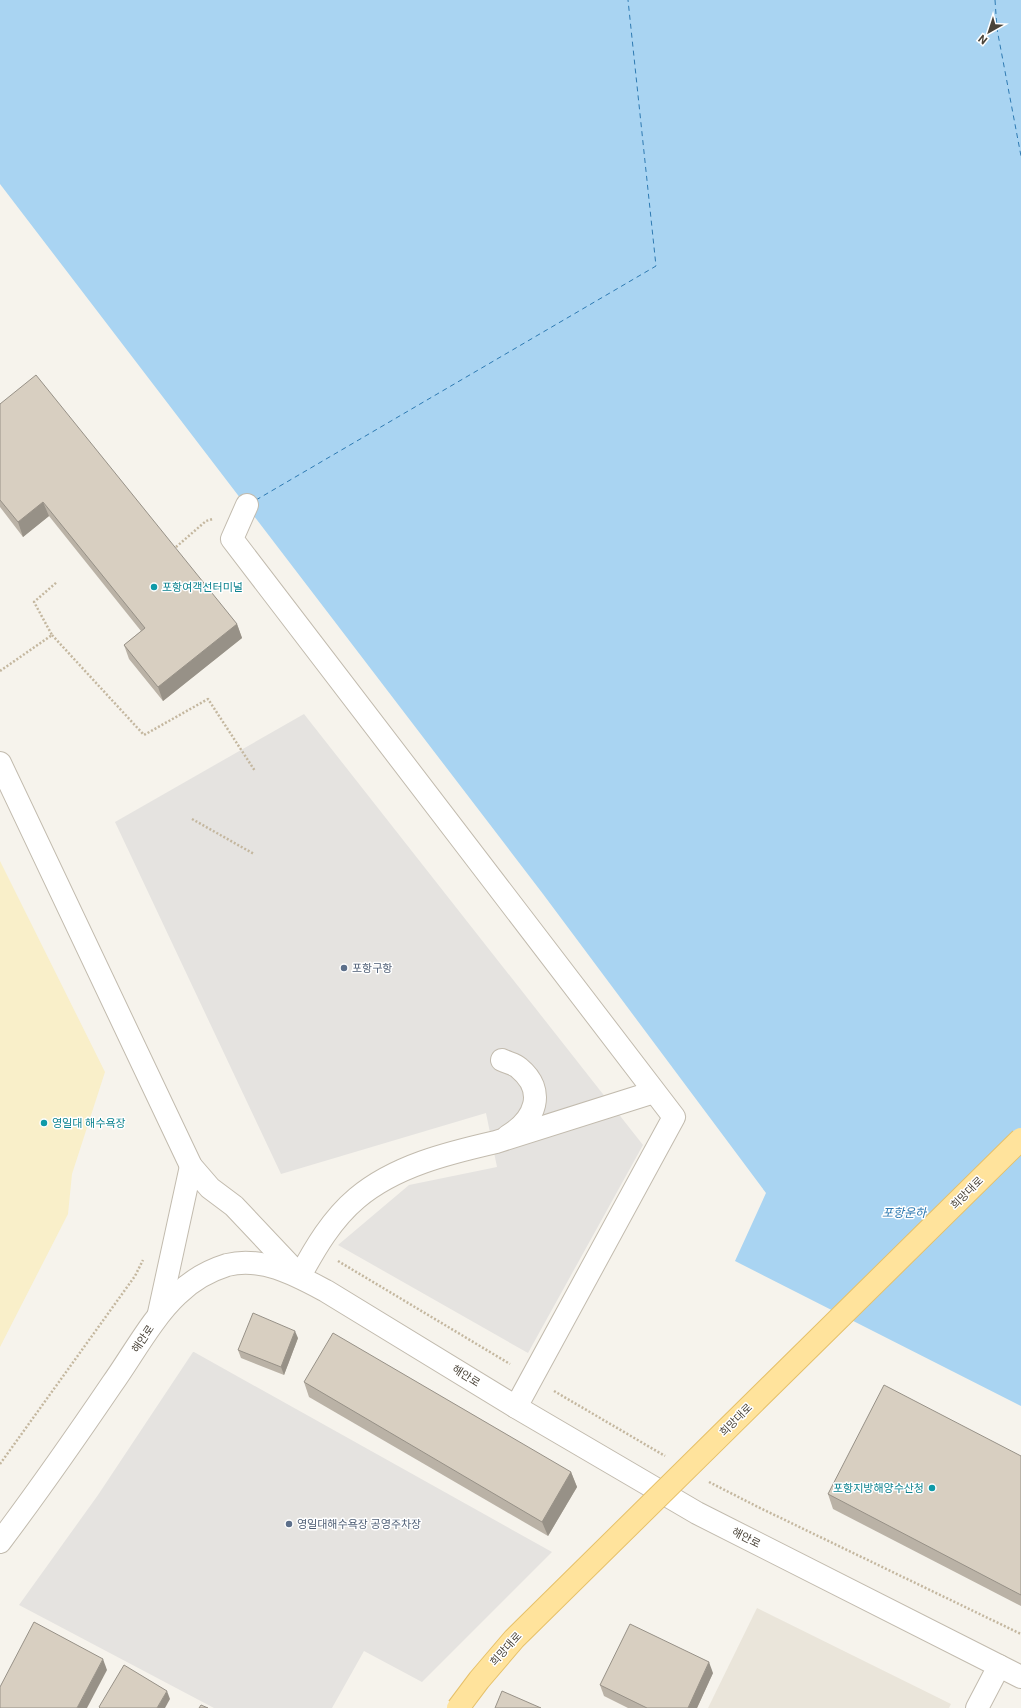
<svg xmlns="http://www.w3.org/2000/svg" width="1021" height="1708" viewBox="0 0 1021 1708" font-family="Roboto,'Noto Sans KR',sans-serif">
<rect width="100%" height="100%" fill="#f6f3ec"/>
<path fill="#eae5da" d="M757,1608L951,1704L949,1708H708Z"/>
<path fill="#f9efc9" d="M0,861L105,1072L72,1174L68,1214L0,1347Z"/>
<g fill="#e5e3e0">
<path d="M304,714L643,1145L528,1353L338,1245L409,1185L497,1167L486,1113L281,1174L115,822Z"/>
<path d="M193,1352H194L552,1552L422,1682L364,1651L332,1708H214L19,1605L98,1495Z"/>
</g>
<path fill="#a9d4f2" d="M0,0H1021V1406L735,1261L766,1193L543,894L0,184Z"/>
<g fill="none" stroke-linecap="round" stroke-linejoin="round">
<g stroke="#2e7ab2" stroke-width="1" stroke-dasharray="5 4" stroke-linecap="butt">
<path d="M995,0L997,29L1021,156"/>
<path d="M256,500L656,266L628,0"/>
</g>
<g stroke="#c2bbae" stroke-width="24">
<g id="minor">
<path d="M247,505L232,539L674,1117L516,1407"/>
<path d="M0,763L191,1166L210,1188L234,1206L300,1276C315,1248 332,1219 357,1198C395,1166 448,1153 496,1142L654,1092"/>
<path d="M502,1060C508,1063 515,1064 519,1068C547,1091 535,1120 508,1136"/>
<path d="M159,1313L191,1166"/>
<path d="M0,1542C39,1490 76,1437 112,1384C132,1356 153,1317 178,1294C192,1280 208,1271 227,1265C262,1256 296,1275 326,1291L516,1407L697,1513L1021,1677"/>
<path d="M977,1708L999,1666"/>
</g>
</g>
<g stroke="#c4b79f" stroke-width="2.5" stroke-dasharray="2 2" stroke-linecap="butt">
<path d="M176,547L206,521L213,519"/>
<path d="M52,635L144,735L208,699L255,771"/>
<path d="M0,671L52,635L34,602L57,582"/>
<path d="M192,819L254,854"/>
<path d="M338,1261L510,1364"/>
<path d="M554,1391L665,1456"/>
<path d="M0,1464L135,1276L143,1260"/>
<path d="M709,1482L758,1507L1021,1634"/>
</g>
<use href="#minor" stroke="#fff" stroke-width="22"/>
<g stroke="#e6c16a" stroke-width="24" stroke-linecap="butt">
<path id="major-bridge" d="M458,1708L479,1680L514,1639L1021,1139"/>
</g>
<use href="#major-bridge" stroke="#ffe39c" stroke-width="22"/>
</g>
<g fill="#bab2a6">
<path d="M0,404L237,624L242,638L163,701L129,659L124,645L141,631L49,516L23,537L0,507Z"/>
<path d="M298,1338L284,1375L241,1358L238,1350Z"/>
<path d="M304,1382L571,1472L577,1487L548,1536L309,1397Z"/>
<path d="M1021,1456V1606L833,1509L828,1494Z"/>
<path d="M713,1673L697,1708H628L604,1696L600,1685Z"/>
</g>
<g fill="#979187">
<path d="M43,502L49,516L23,537L18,522Z"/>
<path d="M237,624L242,638L163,701L158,687Z"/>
<path d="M295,1331L298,1338L284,1375L281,1367Z"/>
<path d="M571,1472L577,1487L548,1536L542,1522Z"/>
<path d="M103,1659L107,1670L87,1708H77Z"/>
<path d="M709,1662L713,1673L697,1708H688Z"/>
<path d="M167,1691L170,1699L165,1708H157Z"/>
</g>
<g fill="#d8cfc1" stroke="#979187">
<path d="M36,375L237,624L158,687L124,645L145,628L43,502L18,522L0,500V404Z"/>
<path d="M253,1313L295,1331L281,1367L238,1350Z"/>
<path d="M333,1333L571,1472L542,1522L304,1382Z"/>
<path d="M884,1385L1021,1456V1595L828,1494Z"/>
<path d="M34,1622L103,1659L77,1708H0V1687Z"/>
<path d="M630,1624L709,1662L688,1708H647L600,1685Z"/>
<path d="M124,1665L167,1691L157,1708H100L99,1707Z"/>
<path d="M502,1691L541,1708H495Z"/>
<path d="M201,1705L208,1708H199Z"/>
</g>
<g fill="#0f9aa8" stroke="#fff" stroke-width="1.5">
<circle cx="154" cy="587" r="4"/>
<circle cx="44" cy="1123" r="4"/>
<circle cx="932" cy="1488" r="4"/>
</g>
<g fill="#5c6f8a" stroke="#fff" stroke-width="1.5">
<circle cx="344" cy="968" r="4"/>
<circle cx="289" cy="1524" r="4"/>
</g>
<g text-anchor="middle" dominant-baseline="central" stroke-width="3" stroke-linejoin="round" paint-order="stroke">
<g font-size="11" fill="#0d838f" stroke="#fff" text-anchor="start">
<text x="162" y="587">포항여객선터미널</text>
<text x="52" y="1123">영일대 해수욕장</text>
<text x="924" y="1488" text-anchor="end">포항지방해양수산청</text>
</g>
<g font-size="11" fill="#4e5e75" stroke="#fff" text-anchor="start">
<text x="352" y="968">포항구항</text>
<text x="297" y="1524">영일대해수욕장 공영주차장</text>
</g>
<g font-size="11" fill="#4b4439" stroke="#fff">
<text transform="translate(967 1193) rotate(-45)">희망대로</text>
<text transform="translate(143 1339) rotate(-56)">해안로</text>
<text transform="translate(466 1376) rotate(32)">해안로</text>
<text transform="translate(736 1420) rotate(-45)">희망대로</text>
<text transform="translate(746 1538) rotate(27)">해안로</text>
<text transform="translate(506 1649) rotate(-48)">희망대로</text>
</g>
<g font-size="12" font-style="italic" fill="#2e7ab2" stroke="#fff">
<text x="904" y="1213">포항운하</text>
</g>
</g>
<g transform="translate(989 32) rotate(219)" stroke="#ffffff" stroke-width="3" paint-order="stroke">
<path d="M0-3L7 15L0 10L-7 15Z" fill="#4b4439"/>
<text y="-6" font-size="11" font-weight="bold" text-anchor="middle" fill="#4b4439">N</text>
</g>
</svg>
